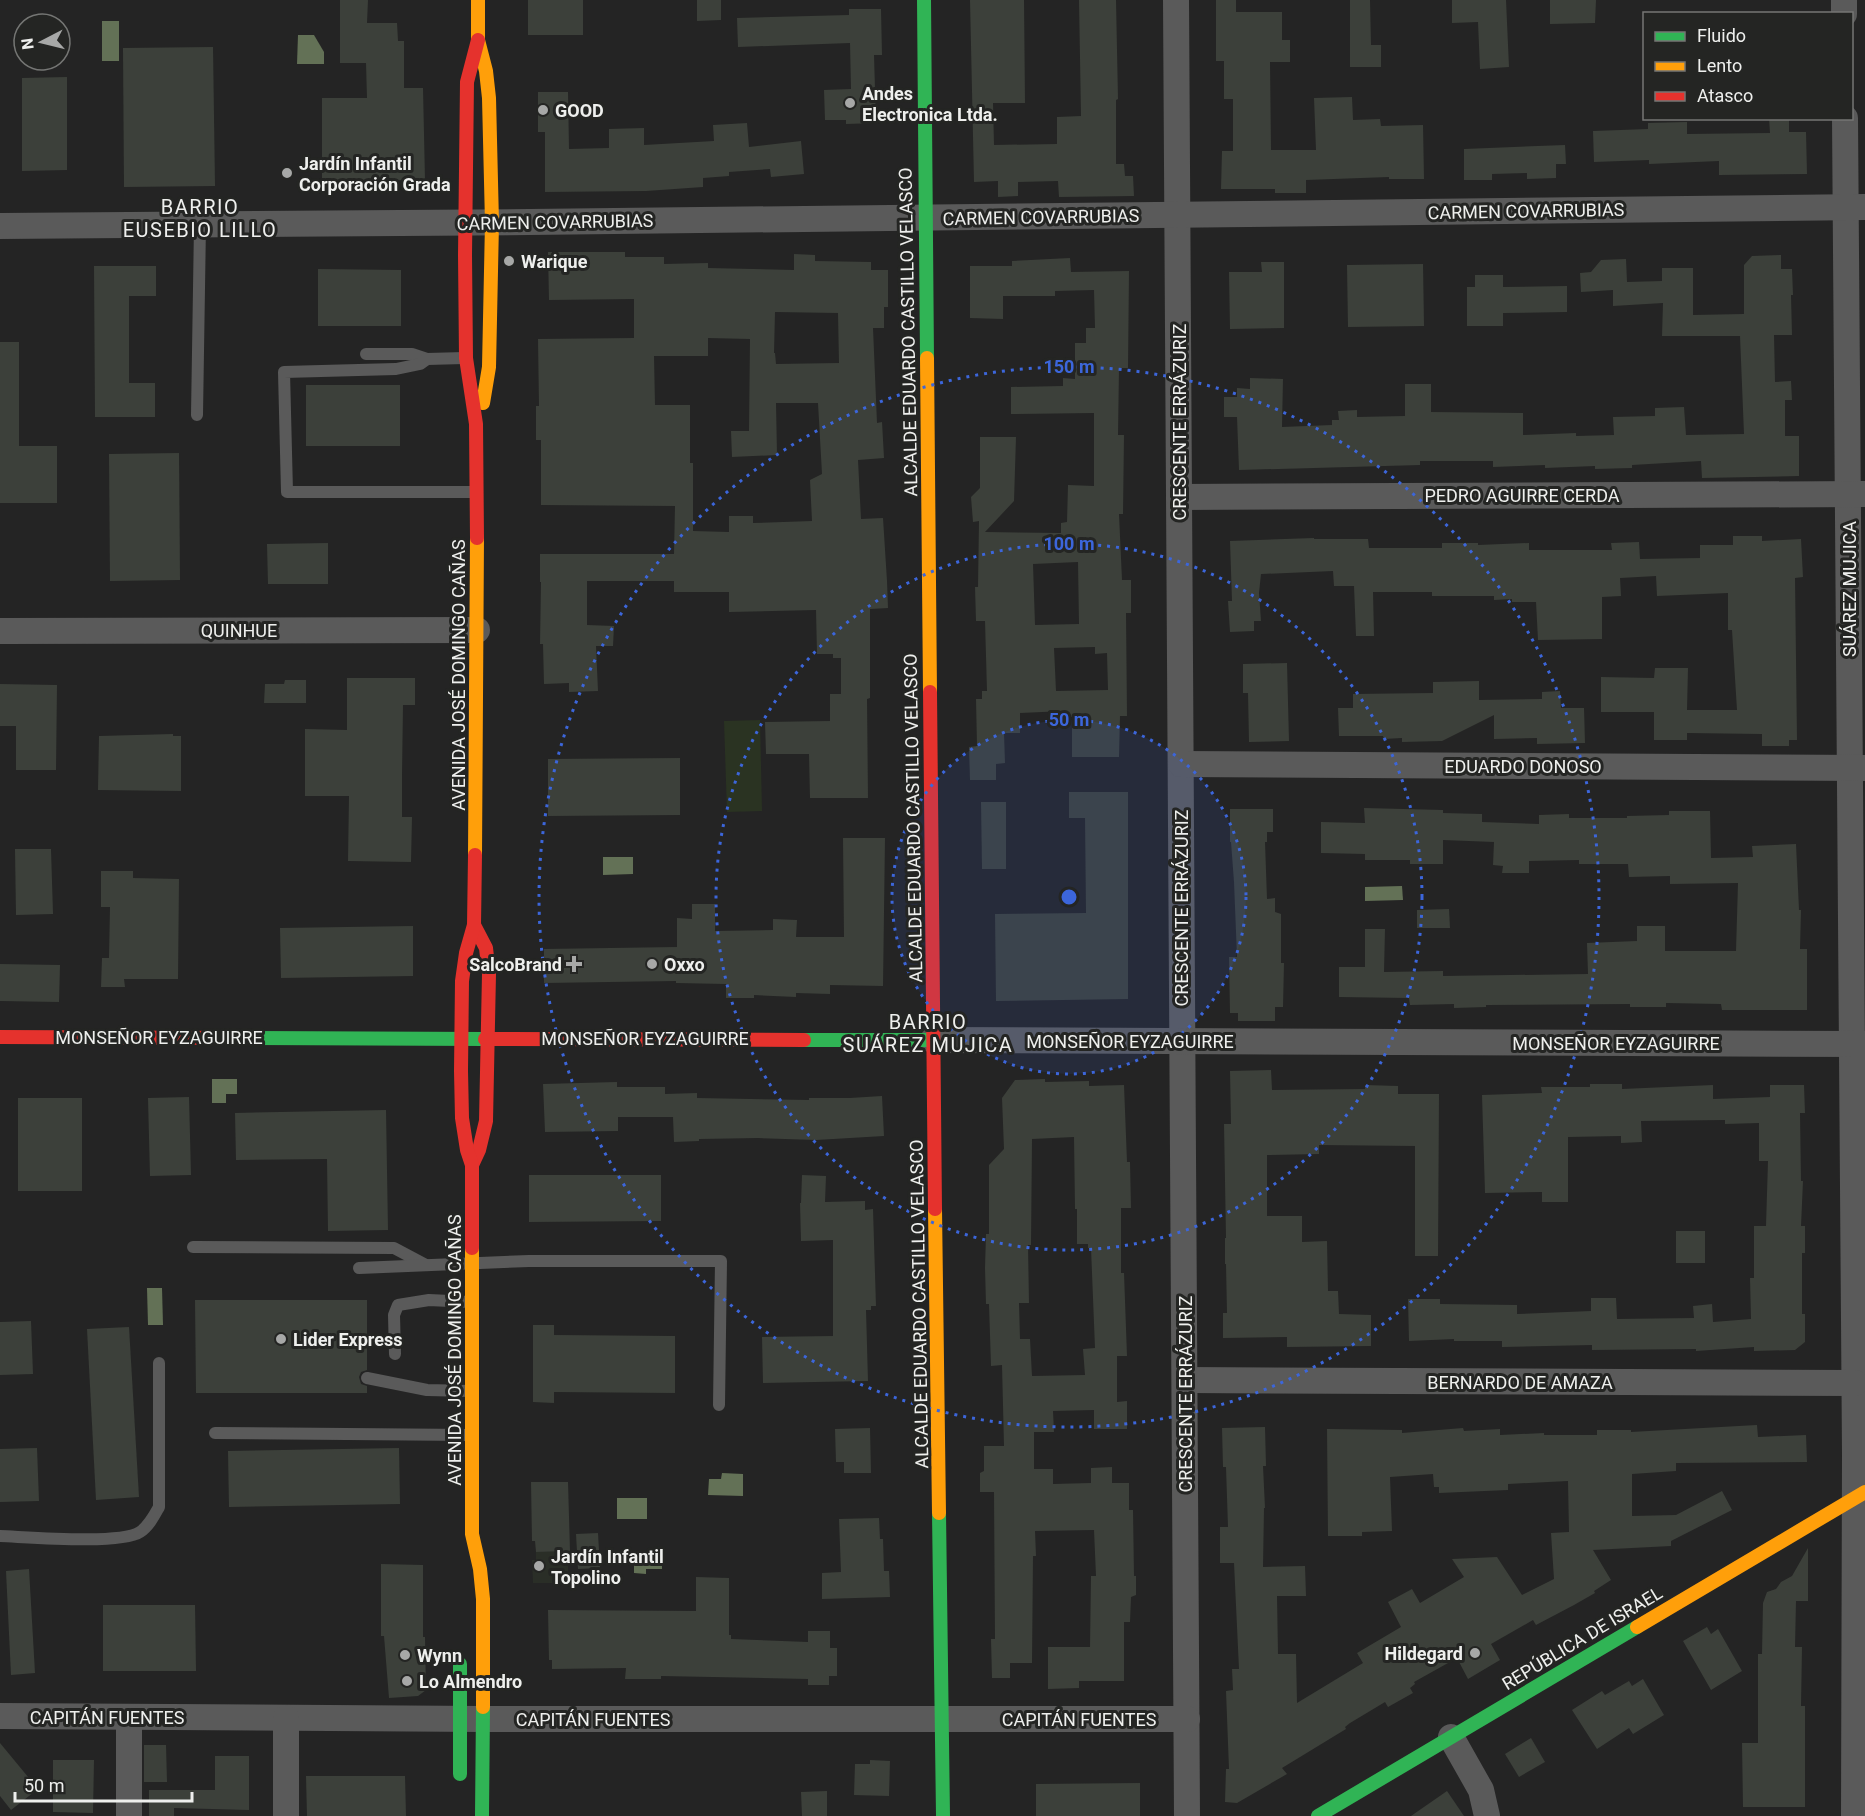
<svg xmlns="http://www.w3.org/2000/svg" width="1865" height="1816" viewBox="0 0 1865 1816" font-family="Roboto,sans-serif">
<rect width="100%" height="100%" fill="#242424"/>
<path fill="#2a2e27" d="M560,1551V1561L568,1560V1583H533L532,1560H536V1552Z"/>
<path fill="#2a3322" d="M760,720L762,811L727,812L724,721Z"/>
<g fill="#637156">
<rect x="102" y="21" width="17" height="40"/>
<path d="M298,35H314L324,52V64H297Z"/>
<path d="M603,857H633V874L603,875Z"/>
<path d="M1402,886L1403,900L1365,901V887Z"/>
<path d="M212,1079H237V1094H226V1103H212Z"/>
<path d="M147,1288H162L163,1325H148Z"/>
<path d="M722,1473L743,1474V1496L708,1495L709,1479H721Z"/>
<rect x="617" y="1498" width="30" height="21"/>
<path d="M634,1555H662V1569H646V1574L634,1573Z"/>
</g>
<g fill="#3c403a" fill-rule="evenodd">
<path d="M340,0H368L367,23H397L398,41H404V88H423L425,180L322,181V98H367L366,63H340Z"/>
<rect x="528" y="0" width="55" height="35"/>
<path d="M697,0H721V20L697,21Z"/>
<path d="M970,0H1024L1025,103H993L994,145L1057,144V117L1081,116L1079,0H1116L1118,99L1116,100V164H1124L1125,176H1133L1134,196L1059,197L1058,181L1018,182V196L998,197V181L974,182Z"/>
<path d="M1216,0H1236V12H1282V40H1290V62H1270L1271,150H1316L1314,98L1352,97L1353,120L1380,119L1381,126L1423,125L1424,179H1389V177L1306,180V193H1275V189H1221L1222,151H1233V99H1224V61H1216Z"/>
<path d="M1350,0H1370L1371,45H1381V67H1350Z"/>
<path d="M1452,0H1506L1509,67L1480,69L1478,22L1452,23Z"/>
<path d="M1550,0H1596L1595,23L1550,24Z"/>
<path d="M849,9H881L882,55H874L876,123L846,124V120H825L824,90L851,89L850,43L738,47L737,18L849,15Z"/>
<path d="M213,47L215,186L124,187L123,48Z"/>
<path d="M67,77V170L22,171V78Z"/>
<path d="M538,92H568L569,149L609,148V129L644,128V145L714,141L713,125L747,123L749,147L801,141L804,174L771,177L770,169L729,172V176L703,178V187L646,191L545,192V132H538Z"/>
<path d="M1769,118H1789V132H1806L1807,174L1719,175V161L1649,164V160L1594,162L1593,131L1648,129V123L1687,122V134L1770,133Z"/>
<path d="M1565,145L1566,164H1556V178L1527,179V173L1492,174V180H1464V149Z"/>
<path d="M548,252H625V257H664V264L708,263V268L794,270V254L815,255V261L871,262V270H888V307H884V328H873L877,423L882,422L884,458L858,460L861,519L883,518L887,581L888,608L870,609V698L867,699L868,798H810L809,754H766L765,722L830,721V694H841V658H833V654H817L816,610L729,612V592H674V581H587V625L614,626L613,646H596L598,691L569,692V683L544,684L543,644H540L541,582H540V554H674L675,506L541,505V440H536V406H539L538,339L634,338V299L549,300ZM775,312L838,313L839,363L776,364L775,353H774ZM708,338L750,339L749,431H731L732,457L777,455L776,403H818L822,474L810,480L812,521L753,523V516H729V532L693,531V463H690V405H655L654,356H708Z"/>
<path d="M1781,255V269H1792L1793,295H1791L1792,335H1774L1775,382L1791,381L1792,400H1785V436H1799V476L1702,478L1701,461L1632,465V468L1595,469V466L1545,468V465L1493,467V461H1420V465L1239,470L1237,417H1224V397H1237V388L1250,389V378L1283,379L1282,427L1332,425V420H1339L1338,411L1357,410V417L1405,416V384H1431V412L1523,413V435L1576,433V436L1614,435L1613,417L1655,416V408L1684,407L1686,435L1744,434L1740,336H1662L1663,303L1613,306V290L1581,292L1580,273L1591,272L1601,260L1626,259L1627,282L1662,281V268H1693V315L1744,314V265L1752,256Z"/>
<path d="M1070,258L1071,272L1129,271L1128,368H1119L1118,435H1124L1123,514H1119L1122,580H1131V613H1126L1127,716H1120L1119,757H1072V717H1065V711L1020,713V733H1004L1005,763L996,764V780H970L969,747L977,746L976,699H982V691H987L985,621H976L975,587H978L979,521L973,522L971,497L980,488V437H1016L1014,501L985,532L1061,533V523L1067,522L1068,485L1094,486V413L1011,414V387L1063,386V378L1075,379V343H1086V328H1095L1094,290L1055,291V296H1003V319L970,318V266H1012V261ZM1078,562L1079,624L1035,625L1033,564ZM1095,647V654L1107,653L1108,690L1056,691L1054,648Z"/>
<path d="M1261,262H1284V328L1230,329L1229,272H1262Z"/>
<path d="M1423,264L1424,326L1348,327L1347,265Z"/>
<path d="M94,266H156V296H129V383H155V417H95Z"/>
<path d="M318,269L401,270V326H318Z"/>
<path d="M1475,275H1503V287L1567,286V312L1503,313V326H1467V287H1475Z"/>
<path d="M0,342H19V446H57V503H0Z"/>
<rect x="306" y="385" width="94" height="61"/>
<path d="M179,453L180,580L110,581L109,454Z"/>
<path d="M1733,536H1762V541L1801,539L1803,577L1795,578L1797,740H1789V746H1762V734L1687,733V740H1654V712H1601V677L1654,678L1655,668H1688L1687,710H1737L1732,630H1728V593L1657,596L1656,576L1620,578L1621,596L1602,597V639L1538,640L1536,602H1512V599L1494,600V596H1432V592H1373L1374,636H1356L1354,586H1334L1333,571L1261,574L1259,593L1261,621H1254V631L1230,632L1228,601H1232L1230,541L1314,538V539H1368L1369,548H1442V543H1478V545L1529,543V550H1612L1611,543L1639,542L1640,559L1700,558V545H1733Z"/>
<path d="M328,543V584H268L267,544Z"/>
<path d="M1287,663L1289,741L1249,742L1248,693H1243V664Z"/>
<path d="M347,678H415V705H403L402,776V817H412L411,862L348,861L349,796H305V729L347,730Z"/>
<path d="M285,680H306V703H264L265,684H284Z"/>
<path d="M1479,681V700L1542,699V692L1560,691L1561,708H1584L1585,743L1537,744V738L1494,739V715L1442,741L1402,742V738L1384,739L1383,736H1339L1338,708H1353V694L1433,693V682Z"/>
<path d="M0,684L57,685L56,770H16V726H0Z"/>
<path d="M173,734V736H181V791L98,790L99,736Z"/>
<path d="M680,758V815L548,816V759Z"/>
<path d="M1069,792H1128V999L996,1001L995,914L1086,913L1085,818H1069Z"/>
<path d="M981,802H1006V869H982Z"/>
<path d="M1364,808L1443,810V813L1482,814V822L1539,824V815L1569,814V818H1627V816L1669,815V811H1710L1711,858L1753,857L1752,846L1796,844L1799,910H1801L1800,949H1807V1010H1722L1721,1004L1666,1003V1007H1630V1004L1486,1005V1007L1454,1008V1004L1410,1005L1409,998L1339,997V967H1365V929H1385L1384,972L1443,971V976L1588,974L1587,943L1637,941V926H1665V951H1736L1738,883L1670,884V876L1629,877L1628,864H1579V860L1529,861V873H1502L1503,866L1493,865L1494,842L1443,840V864H1410V860H1365V854L1321,853V822L1365,823Z"/>
<path d="M1230,809H1273V832H1267V842H1265L1267,899L1275,898V912L1281,914V963H1284L1283,1007H1275V1021H1238V1013H1230L1229,957H1237L1234,882L1231,842H1230Z"/>
<path d="M843,838H885L883,986L830,985V994L796,993V997L754,995V998H726V984L676,983V981L544,983V949L677,947V918L692,919V904H715V931L773,930V919L797,920L796,937H844Z"/>
<path d="M15,849H51L53,914L16,915Z"/>
<path d="M101,871H133V878L179,879L178,979H124L125,987H101L102,958H109L110,907H101Z"/>
<path d="M1449,909L1450,928H1417V910Z"/>
<path d="M413,926V976L281,978L280,928Z"/>
<path d="M0,964L60,965L59,1002L0,1001Z"/>
<path d="M1271,1070L1272,1090L1365,1089V1085L1398,1086V1094H1439L1438,1256H1415V1146L1319,1145V1154L1267,1155V1216H1302V1242L1327,1241L1328,1291H1338L1339,1314L1371,1315V1346L1287,1347V1337L1223,1338V1313H1227L1226,1264H1225V1238H1226L1224,1124H1231L1230,1071Z"/>
<path d="M1045,1079V1082L1089,1081V1086L1124,1085L1127,1162H1130L1131,1208H1121V1273H1124L1127,1356H1117V1402L1127,1401V1429H1094V1410L1053,1411L1054,1432H1034V1469H1053V1484L1091,1483V1468L1112,1467V1483H1129V1510H1133L1134,1576H1136V1595L1131,1597L1130,1622H1124V1681H1079V1688L1048,1689V1647H1090L1091,1576H1096L1094,1530L1035,1531L1036,1556H1033L1032,1663H1010V1678H992L991,1639H995L994,1492H980V1473L984,1471V1446H1004L1002,1365L991,1366L989,1304H986L985,1268L986,1234H989V1165L1004,1149L1002,1098L1015,1080ZM1074,1137L1075,1209H1077V1244H1088V1248H1091L1095,1348L1083,1349L1085,1375L1032,1376L1030,1339H1020L1019,1303H1029L1028,1245H1031L1032,1139Z"/>
<path d="M617,1082V1087H665V1094L697,1093V1098L809,1100V1098H850L882,1096L884,1136L816,1140L758,1138L699,1139V1141L674,1142L673,1117H618V1131L545,1132L543,1084Z"/>
<path d="M1590,1084H1622V1089L1713,1085V1099L1770,1097V1085H1804L1805,1113H1800L1801,1181H1803L1801,1226H1805V1253H1802V1314H1805V1342L1795,1350L1754,1351V1347L1696,1351V1349L1592,1350V1345L1502,1347V1341H1454V1339L1409,1341L1408,1299H1440V1304L1517,1305V1314L1591,1311V1298H1616L1617,1319L1694,1318L1693,1306L1712,1304L1713,1322L1751,1319L1750,1278H1754V1226H1766L1768,1161H1759V1123L1725,1124V1120L1641,1121L1642,1142L1621,1143V1136L1568,1137V1202H1542V1192L1485,1193L1482,1095L1542,1093L1541,1087H1590Z"/>
<path d="M189,1097L191,1175L150,1176L148,1098Z"/>
<rect x="18" y="1098" width="64" height="93"/>
<path d="M386,1110L388,1230L328,1231L327,1159L236,1160L235,1113Z"/>
<path d="M529,1175H661V1221L529,1222Z"/>
<path d="M802,1175L826,1176L825,1202L865,1201V1210L873,1209L876,1306H871V1310H866L868,1381L763,1383L762,1337L833,1336V1240L801,1241L800,1203H801Z"/>
<rect x="1676" y="1231" width="29" height="32"/>
<path d="M195,1300H367V1370L361,1372L359,1377L361,1384L367,1386V1393H196Z"/>
<path d="M31,1321L33,1374L0,1375V1322Z"/>
<path d="M533,1325H554V1335L675,1336V1393L554,1392V1403L533,1402Z"/>
<path d="M129,1327L139,1497L96,1500L87,1329Z"/>
<path d="M1757,1425L1758,1437L1806,1435L1807,1462L1676,1463V1471L1632,1474V1516L1676,1515L1722,1491L1732,1510L1671,1541V1546L1593,1550L1611,1580L1594,1591L1595,1593L1574,1605L1536,1625L1533,1620L1491,1644L1500,1660L1468,1679L1457,1658L1414,1682L1415,1684L1410,1688L1413,1693L1388,1707L1385,1702L1350,1723L1345,1727L1346,1729L1282,1768L1287,1774L1237,1803L1225,1802L1226,1769H1229L1226,1691L1233,1690L1232,1669H1239L1234,1563H1220V1527H1228L1226,1467H1223L1222,1428L1265,1427L1266,1466H1263L1265,1508H1264L1263,1567L1305,1566L1306,1596H1277L1278,1654H1296L1297,1703L1363,1663L1357,1653L1401,1627L1388,1602L1412,1589L1420,1603L1464,1577L1452,1559L1497,1557L1522,1595L1554,1579L1551,1533L1569,1532L1568,1481L1508,1484V1490L1439,1493V1487H1434L1433,1474L1390,1477L1392,1531L1362,1532V1536H1328L1327,1429L1402,1430V1433L1463,1428L1464,1431L1500,1429V1435L1544,1433V1435H1597V1430H1631V1432Z"/>
<path d="M870,1428L871,1473H844V1462H836L835,1429Z"/>
<path d="M37,1448L39,1501L0,1502V1449Z"/>
<path d="M399,1448L400,1504L229,1507L228,1451Z"/>
<path d="M531,1482H568L570,1551L536,1552L535,1541H532Z"/>
<path d="M879,1518L880,1539H883L884,1571H889L890,1597L822,1599V1573L841,1572L839,1519Z"/>
<path d="M598,1533L600,1568L578,1569L576,1534Z"/>
<path d="M1808,1548V1601H1796L1795,1647H1802L1801,1706H1805V1807H1743L1742,1743H1758V1654H1762L1763,1603L1767,1592L1776,1589L1781,1582L1792,1576Z"/>
<path d="M381,1564L423,1565V1637H425L426,1690L418,1696L389,1698L384,1636H381Z"/>
<path d="M29,1569L35,1673L11,1675L6,1571Z"/>
<path d="M696,1577L729,1578V1635H731V1639L808,1642V1631H830V1648H837V1676H829V1685H808V1679L661,1676V1679H625L626,1668L552,1669V1660H549L548,1610L696,1611Z"/>
<path d="M103,1605H195L196,1671H103Z"/>
<path d="M1707,1627L1711,1634L1718,1629L1742,1671L1711,1690L1683,1641Z"/>
<path d="M1643,1679L1664,1715L1633,1734L1629,1728L1597,1749L1572,1710L1602,1691L1605,1695L1629,1681L1632,1686Z"/>
<path d="M1531,1738L1545,1762L1519,1777L1505,1754Z"/>
<path d="M0,1743L38,1789L11,1810L0,1796Z"/>
<path d="M144,1745H166L167,1782H144Z"/>
<path d="M215,1756H249V1810L174,1808V1816H149V1790H215Z"/>
<path d="M53,1760H94L93,1813L53,1812Z"/>
<path d="M870,1760L890,1761L889,1796L854,1795L855,1764H870Z"/>
<path d="M306,1776H405L406,1816H307Z"/>
<path d="M1140,1783V1816H1036V1784Z"/>
<path d="M827,1791V1816H802L801,1792Z"/>
<path d="M1447,1791L1464,1816H1411Z"/>
</g>
<g fill="none" stroke-linecap="round" stroke-linejoin="round">
<g stroke="#5a5a5a" stroke-width="12">
<path d="M366,354H412L427,359"/>
<path d="M464,358L427,359L420,364L396,369L284,372L287,492H477"/>
<path d="M197,415L200,225"/>
<path d="M193,1247L394,1248L426,1265"/>
<path d="M359,1268L529,1261H721L719,1405"/>
<path d="M395,1354L394,1315L398,1305L429,1300L470,1302"/>
<path d="M367,1378L427,1390L470,1391"/>
<path d="M215,1433L471,1435"/>
<path d="M0,1536C27,1537 120,1545 140,1532C149,1526 154,1516 159,1507V1363"/>
</g>
<g stroke="#5a5a5a" stroke-width="26">
<path d="M1176,0L1187,1816"/>
<path d="M1844,0V14"/>
<path d="M1845,118L1855,1454L1854,1816"/>
<path d="M0,226L529,222L1865,207"/>
<path d="M1179,497L1865,494"/>
<path d="M0,631L477,630"/>
<path d="M1181,764L1865,768"/>
<path d="M933,1040L1865,1044"/>
<path d="M1185,1380L1855,1383"/>
<path d="M0,1716L483,1719H1187"/>
<path d="M129,1717V1816"/>
<path d="M1451,1737L1481,1790L1487,1816"/>
<path d="M286,1816V1718"/>
</g>
<g stroke="#30b455" stroke-width="14">
<path d="M924,0L927,358"/>
<path d="M238,1038L485,1039"/>
<path d="M804,1040H933"/>
<path d="M939,1513L943,1816"/>
<path d="M460,1664V1774"/>
<path d="M482,1816L483,1707"/>
<path d="M1318,1816L1637,1627"/>
</g>
<g stroke="#ff9f0a" stroke-width="14">
<path d="M478,0V40L486,71L489,98L492,223L489,367L483,403"/>
<path d="M927,358L930,692"/>
<path d="M475,855L477,538"/>
<path d="M935,1209L939,1513"/>
<path d="M472,1248V1534L480,1569L483,1599V1707"/>
<path d="M1637,1627L1865,1492"/>
</g>
<g stroke="#e5322d" stroke-width="14">
<path d="M477,538L476,424L466,358L465,255L467,82L478,40"/>
<path d="M930,692L935,1209"/>
<path d="M0,1037L238,1038"/>
<path d="M485,1039L804,1040"/>
<path d="M472,1165L479,1150L486,1121L489,974L486,948L474,925"/>
<path d="M472,1248V1165L467,1150L462,1118L461,1071L462,981L466,953L474,925L475,855"/>
</g>
</g>
<circle cx="1069" cy="897" r="177" fill="#3c66db" fill-opacity=".12"/>
<g fill="none" stroke="#3c66db" stroke-width="3" stroke-dasharray="3 6">
<circle cx="1069" cy="897" r="177"/>
<circle cx="1069" cy="897" r="353"/>
<circle cx="1069" cy="897" r="530"/>
</g>
<g fill="#a7a8a7" stroke="#242523" stroke-width="2">
<circle cx="850" cy="103" r="6"/>
<circle cx="543" cy="110" r="6"/>
<circle cx="287" cy="173" r="6"/>
<circle cx="509" cy="261" r="6"/>
<path d="M571 955h6v6h6v6h-6v6h-6v-6h-6v-6h6z"/>
<circle cx="652" cy="964" r="6"/>
<circle cx="281" cy="1339" r="6"/>
<circle cx="539" cy="1566" r="6"/>
<circle cx="1475" cy="1653" r="6"/>
<circle cx="405" cy="1655" r="6"/>
<circle cx="407" cy="1681" r="6"/>
</g>
<g text-anchor="middle" dominant-baseline="central" stroke-width="6" stroke-linejoin="round" paint-order="stroke">
<g font-size="18" font-weight="bold" fill="#eeefed" stroke="#242523" text-anchor="start">
<text x="862" y="93">Andes<tspan x="862" dy="21">Electronica Ltda.</tspan></text>
<text x="555" y="110">GOOD</text>
<text x="299" y="163">Jardín Infantil<tspan x="299" dy="21">Corporación Grada</tspan></text>
<text x="521" y="261">Warique</text>
<text x="562" y="964" text-anchor="end">SalcoBrand</text>
<text x="664" y="964">Oxxo</text>
<text x="293" y="1339">Lider Express</text>
<text x="551" y="1556">Jardín Infantil<tspan x="551" dy="21">Topolino</tspan></text>
<text x="1463" y="1653" text-anchor="end">Hildegard</text>
<text x="417" y="1655">Wynn</text>
<text x="419" y="1681">Lo Almendro</text>
</g>
<g font-size="18" fill="#eeefed" stroke="#242523">
<text transform="translate(1526 211) rotate(-1)">CARMEN COVARRUBIAS</text>
<text transform="translate(1041 217) rotate(-1)">CARMEN COVARRUBIAS</text>
<text transform="translate(555 222) rotate(-1)">CARMEN COVARRUBIAS</text>
<text transform="translate(908 332) rotate(-91)">ALCALDE EDUARDO CASTILLO VELASCO</text>
<text transform="translate(1179 422) rotate(-90)">CRESCENTE ERRÁZURIZ</text>
<text x="1522" y="495">PEDRO AGUIRRE CERDA</text>
<text transform="translate(1849 589) rotate(-90)">SUÁREZ MUJICA</text>
<text x="239" y="630">QUINHUE</text>
<text transform="translate(458 675) rotate(-90)">AVENIDA JOSÉ DOMINGO CAÑAS</text>
<text x="1523" y="766">EDUARDO DONOSO</text>
<text transform="translate(913 818) rotate(-91)">ALCALDE EDUARDO CASTILLO VELASCO</text>
<text transform="translate(1181 908) rotate(-90)">CRESCENTE ERRÁZURIZ</text>
<text x="159" y="1037">MONSEÑOR EYZAGUIRRE</text>
<text x="645" y="1038">MONSEÑOR EYZAGUIRRE</text>
<text x="1130" y="1041">MONSEÑOR EYZAGUIRRE</text>
<text x="1616" y="1043">MONSEÑOR EYZAGUIRRE</text>
<text transform="translate(919 1304) rotate(-91)">ALCALDE EDUARDO CASTILLO VELASCO</text>
<text transform="translate(454 1350) rotate(-90)">AVENIDA JOSÉ DOMINGO CAÑAS</text>
<text x="1520" y="1382">BERNARDO DE AMAZA</text>
<text transform="translate(1185 1394) rotate(-90)">CRESCENTE ERRÁZURIZ</text>
<text transform="translate(1582 1638) rotate(-31)">REPÚBLICA DE ISRAEL</text>
<text x="107" y="1717">CAPITÁN FUENTES</text>
<text x="593" y="1719">CAPITÁN FUENTES</text>
<text x="1079" y="1719">CAPITÁN FUENTES</text>
</g>
<g font-size="20" letter-spacing="1.5" fill="#eeefed" stroke="#242523">
<text x="200" y="207">BARRIO<tspan x="200" dy="23">EUSEBIO LILLO</tspan></text>
<text x="928" y="1022">BARRIO<tspan x="928" dy="23">SUÁREZ MUJICA</tspan></text>
</g>
</g>
<circle cx="1069" cy="897" r="9" fill="#3c66db" stroke="#242523" stroke-width="3"/>
<g font-size="18" text-anchor="middle" font-weight="bold" fill="#3c66db" stroke="#242523" stroke-width="6" stroke-linejoin="round" paint-order="stroke">
<text x="1069" y="373">150 m</text>
<text x="1069" y="550">100 m</text>
<text x="1069" y="726">50 m</text>
</g>
<rect x="1643" y="12" width="210" height="108" fill="#242523" stroke="#757674" stroke-width="1.5"/>
<rect x="1655" y="32" width="30" height="9" fill="#30b455" stroke="#757674" stroke-width="1.5"/>
<text x="1697" y="42" font-size="18" fill="#eeefed">Fluido</text>
<rect x="1655" y="62" width="30" height="9" fill="#ff9f0a" stroke="#757674" stroke-width="1.5"/>
<text x="1697" y="72" font-size="18" fill="#eeefed">Lento</text>
<rect x="1655" y="92" width="30" height="9" fill="#e5322d" stroke="#757674" stroke-width="1.5"/>
<text x="1697" y="102" font-size="18" fill="#eeefed">Atasco</text>
<g transform="translate(42 42) rotate(263)"><circle r="28" fill="#242523" stroke="#757674" stroke-width="1.5"/>
<path d="M0-4.5L10 22L0 15L-10 22Z" fill="#a7a8a7"/>
<text y="-9" font-size="16" font-weight="bold" text-anchor="middle" fill="#eeefed">N</text>
</g>
<path d="M15 1792v9h177v-9" fill="none" stroke="#eeefed" stroke-width="3"/>
<text x="24" y="1792" font-size="18" fill="#eeefed" stroke="#242523" stroke-width="4.5" paint-order="stroke">50 m</text>
</svg>
